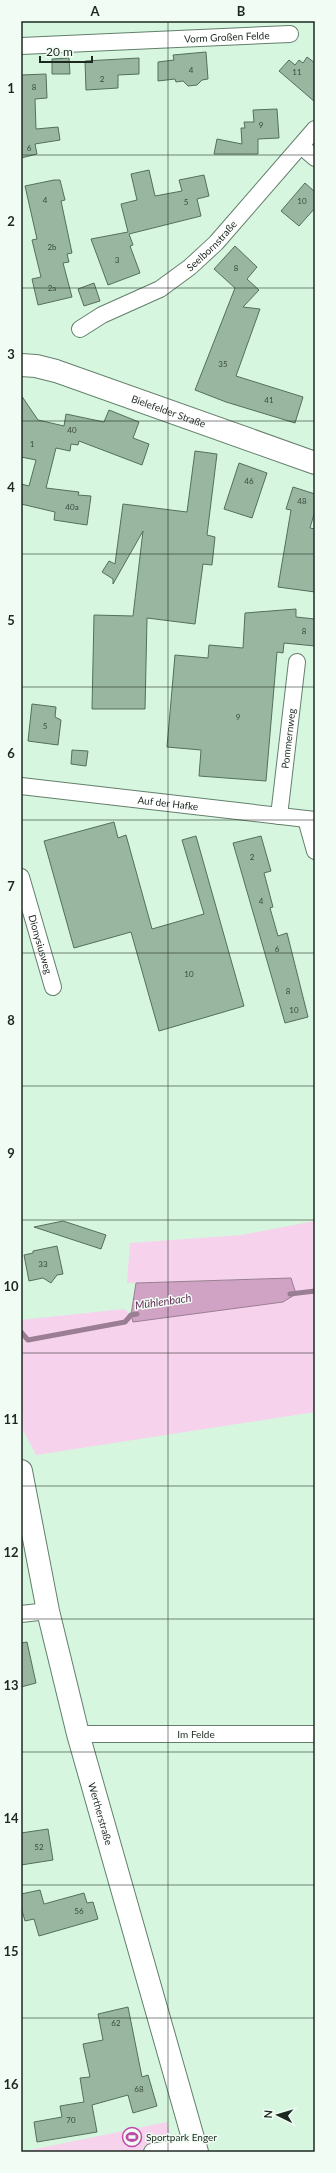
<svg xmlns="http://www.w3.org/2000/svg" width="336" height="2173" viewBox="0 0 336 2173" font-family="Lato,sans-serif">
<rect width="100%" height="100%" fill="#d6f6df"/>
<g fill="#f7d2ed">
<path d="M315,1221V1412L36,1455L23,1430L21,1420V1320L124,1309L131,1315L133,1321L291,1278L127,1283L130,1243L241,1235Z"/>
<path d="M167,2122L174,2152H21Z"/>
</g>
<path fill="#d0a3c4" stroke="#9a7e93" d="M291,1278L296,1294L283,1302L133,1322L131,1315L136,1283Z"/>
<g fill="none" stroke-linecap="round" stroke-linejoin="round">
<g stroke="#9a7e93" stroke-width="5">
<path d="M290,1294L315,1291"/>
<path d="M21,1332L28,1340L125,1322L131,1315L137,1314"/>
</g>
</g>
<g fill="#98b6a0" stroke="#54705c">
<path d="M206,52L208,79L202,80L197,85L188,86L183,81L176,82L175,79L158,81V62L174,60L173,55Z"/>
<path d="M307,57L315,63V102L279,71L289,60L295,65L299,60L303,63Z"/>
<path d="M69,58L70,74H52V59Z"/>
<path d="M139,58V74L118,75V88L86,90L85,61Z"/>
<path d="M46,74L47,98L35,99L36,129L58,127L60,140L35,144L37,154L21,158V75Z"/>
<path d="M277,109L279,138L258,139V154H214L217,139L242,144L241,128H245L244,122H254L253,110Z"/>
<path d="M149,170L155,196L182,191L179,180L204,175L209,196L197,199L201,216L129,234L133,245L130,246L140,273L108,285L91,239L128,232L121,204L137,200L131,174Z"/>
<path d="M54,180H60L65,200L61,201L72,253L67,254L69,262L63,263L72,297L38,305L32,279L41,277L32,240L37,239L25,186Z"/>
<path d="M305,183L315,192V208L299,226L281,211Z"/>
<path d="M235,246L257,267L247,279L259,290L243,307L260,309L236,376L303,397L295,423L226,402L195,390L235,288L214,269Z"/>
<path d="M94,283L100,301L84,306L78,289Z"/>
<path d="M21,395L38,420L64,426L66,414L104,422L109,410L139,422L133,438L149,444L142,465L79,441L78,445L71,444L70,451L56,448L46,488L79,492L78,495L91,496L87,525L54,520L55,512L21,504V484L29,486L36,460L21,457Z"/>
<path d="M195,451L217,454L207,535L215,537L212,565L203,564L195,624L147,618L145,709H92L94,615L133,616L143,531L113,584V579L102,572L109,561L115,564L123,504L187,512Z"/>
<path d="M239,463L267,473L252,518L224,509Z"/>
<path d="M293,487L315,494V511L310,528L315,529V592L278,587L291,510L286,509Z"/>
<path d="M296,609V617L315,619V646L284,643L283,653L277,652L266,781L199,776L201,750L167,747L175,655L208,658L209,645L243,648L245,613Z"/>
<path d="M32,704L56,707L55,717L61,720L58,745L28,741Z"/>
<path d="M72,750L88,751L86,766L71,764Z"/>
<path d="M114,822L118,838L126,835L152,929L204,914L182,840L196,836L244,1006L159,1031L131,932L74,948L44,841Z"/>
<path d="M261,836L271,871L264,873L273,907L270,908L278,936L287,933L308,1017L285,1023L233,843Z"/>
<path d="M63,1221L106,1235L101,1249L34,1227Z"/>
<path d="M57,1246L63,1274L57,1275L51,1283L43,1278L29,1281L24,1255L33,1253V1251Z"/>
<path d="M27,1642L36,1683L21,1687V1643Z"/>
<path d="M48,1829L53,1860L21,1865V1833Z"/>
<path d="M40,1890L44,1904L84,1893L87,1903L93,1902L98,1919L39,1936L34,1919L25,1921L21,1907V1894Z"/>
<path d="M128,2007L142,2077L148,2075L157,2106L133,2113L128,2095L92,2105L97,2132L37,2142L34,2122L62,2117L60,2106L84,2102L80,2078L90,2077L83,2044L103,2040L98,2014Z"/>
</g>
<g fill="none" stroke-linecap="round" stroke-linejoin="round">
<g stroke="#637f6b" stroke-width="18">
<g id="minor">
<path id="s1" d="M21,46L290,34"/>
<path d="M301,146L315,158"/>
<path id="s2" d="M80,329L102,315L160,289L190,267L216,243L315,129"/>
<path id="s3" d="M21,786L315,820"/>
<path id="s4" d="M279,816L297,662"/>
<path d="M306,819L315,851"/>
<path id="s5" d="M21,877L53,987"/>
<path d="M21,1614L48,1611"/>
<path id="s6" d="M78,1734H315"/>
<path d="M152,2152L195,2145"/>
</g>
</g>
<g stroke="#637f6b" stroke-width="24">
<g id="secondary">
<path id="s7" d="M21,365L36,366L56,371L315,463"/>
<path id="s8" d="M21,1471L48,1611L78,1734L197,2152"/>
</g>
</g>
<use href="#minor" stroke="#fff" stroke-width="16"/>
<use href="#secondary" stroke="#fff" stroke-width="22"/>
</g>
<path fill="none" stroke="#1d2920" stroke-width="1" stroke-opacity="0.55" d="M168,21V2152M21,155H315M21,288H315M21,421H315M21,554H315M21,687H315M21,820H315M21,953H315M21,1086H315M21,1220H315M21,1353H315M21,1486H315M21,1619H315M21,1752H315M21,1885H315M21,2018H315"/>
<defs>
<g id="stadium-ring" transform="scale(1)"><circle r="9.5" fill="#f1fdf4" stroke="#be4da9" stroke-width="1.5"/><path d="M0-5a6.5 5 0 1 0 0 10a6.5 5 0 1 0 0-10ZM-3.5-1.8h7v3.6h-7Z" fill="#be4da9"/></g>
</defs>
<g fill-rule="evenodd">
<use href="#stadium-ring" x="132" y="2137"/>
</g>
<g text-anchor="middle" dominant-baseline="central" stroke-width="3" stroke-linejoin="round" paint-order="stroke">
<g font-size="8" fill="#3c4c40">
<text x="191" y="70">4</text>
<text x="297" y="72">11</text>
<text x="102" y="79">2</text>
<text x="34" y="87">8</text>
<text x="261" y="125">9</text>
<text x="29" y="148">6</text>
<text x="45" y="200">4</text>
<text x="302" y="201">10</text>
<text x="186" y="202">5</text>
<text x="52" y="247">2b</text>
<text x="117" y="260">3</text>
<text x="236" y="268">8</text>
<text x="52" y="288">2a</text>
<text x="223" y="364">35</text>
<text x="269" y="400">41</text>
<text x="72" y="430">40</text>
<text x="32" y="444">1</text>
<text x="249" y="481">46</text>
<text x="302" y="501">48</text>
<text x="72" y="507">40a</text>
<text x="304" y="631">8</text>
<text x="238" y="717">9</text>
<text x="45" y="726">5</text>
<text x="252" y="857">2</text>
<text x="261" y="901">4</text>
<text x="277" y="949">6</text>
<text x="189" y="974">10</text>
<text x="288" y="991">8</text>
<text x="294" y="1010">10</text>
<text x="43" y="1264">33</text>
<text x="39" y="1847">52</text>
<text x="79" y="1911">56</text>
<text x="116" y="2023">62</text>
<text x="139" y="2089">68</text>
<text x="71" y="2120">70</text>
</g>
<g font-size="10" fill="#1d2920" stroke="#f1fdf4">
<text stroke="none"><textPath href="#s1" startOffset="206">Vorm Großen Felde</textPath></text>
<text stroke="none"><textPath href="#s2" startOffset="157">Seelbornstraße</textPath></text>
<text stroke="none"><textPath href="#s7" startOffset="155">Bielefelder Straße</textPath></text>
<text stroke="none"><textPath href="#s4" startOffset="78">Pommernweg</textPath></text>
<text stroke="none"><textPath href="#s3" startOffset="148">Auf der Hafke</textPath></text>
<text stroke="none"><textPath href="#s5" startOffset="70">Dionysiusweg</textPath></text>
<text stroke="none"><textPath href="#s6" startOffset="118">Im Felde</textPath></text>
<text stroke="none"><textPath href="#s8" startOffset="352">Wertherstraße</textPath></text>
</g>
<g font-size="10" fill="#1d2920" stroke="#f1fdf4" text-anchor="start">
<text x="146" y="2137">Sportpark Enger</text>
</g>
<g font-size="11" font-style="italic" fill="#66305b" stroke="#f1fdf4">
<text transform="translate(163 1301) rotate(-8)">Mühlenbach</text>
</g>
</g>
<rect width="336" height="2173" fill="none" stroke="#f1fdf4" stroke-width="44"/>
<g transform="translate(278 2115) rotate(275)" stroke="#f1fdf4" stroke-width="3" paint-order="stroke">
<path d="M0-3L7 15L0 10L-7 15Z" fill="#1d2920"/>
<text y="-6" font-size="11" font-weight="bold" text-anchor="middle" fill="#1d2920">N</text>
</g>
<path d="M40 56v6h52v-6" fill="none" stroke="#1d2920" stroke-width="2"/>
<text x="46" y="56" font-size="12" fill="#1d2920" stroke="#f1fdf4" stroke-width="3" paint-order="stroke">20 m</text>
<rect x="22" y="22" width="292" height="2129" fill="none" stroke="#1d2920" stroke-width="1.5"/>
<g font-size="13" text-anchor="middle" font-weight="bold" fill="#1d2920">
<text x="95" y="16">A</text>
<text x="241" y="16">B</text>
<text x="11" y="93">1</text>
<text x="11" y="226">2</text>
<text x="11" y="359">3</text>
<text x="11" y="492">4</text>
<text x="11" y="625">5</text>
<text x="11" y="758">6</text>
<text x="11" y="891">7</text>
<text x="11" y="1025">8</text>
<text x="11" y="1158">9</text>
<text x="11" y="1291">10</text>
<text x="11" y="1424">11</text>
<text x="11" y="1557">12</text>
<text x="11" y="1690">13</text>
<text x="11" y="1823">14</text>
<text x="11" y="1956">15</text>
<text x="11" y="2089">16</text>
</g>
</svg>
